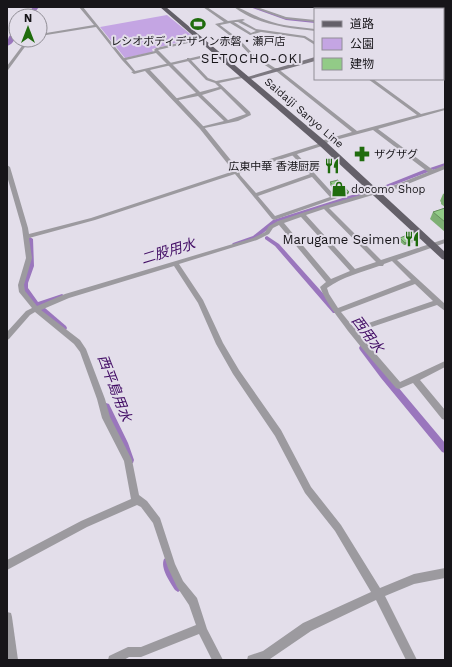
<svg xmlns="http://www.w3.org/2000/svg" width="452" height="667" viewBox="0 0 452 667" font-family="'Work Sans','Noto Sans JP',sans-serif">
<rect width="100%" height="100%" fill="#e3deea"/>
<path fill="#c4a5e3" d="M167,15L195,38L152,49L153,52L125,58L100,27Z"/>
<g fill="none" stroke-linecap="round" stroke-linejoin="round">
<g fill="#9a76bd" fill-rule="evenodd">
<path d="M250,7H255L287,18L315,21V23L286,20Z"/>
<rect x="443" y="65" width="2" height="3"/>
<path d="M445,163V167L433,170L430,168Z"/>
<path d="M426,169L428,170V172L381,190L379,191L376,189Z"/>
<path d="M371,189L374,191L373,192L277,222L257,238L235,246L232,244L233,243L253,236L273,220Z"/>
<path d="M267,236L279,244L337,309L338,311L337,313H333L275,246L265,239V237Z"/>
<path d="M30,237L33,239L34,266L28,283V288L38,302L62,294L65,296L64,298L37,308L35,307L22,288V283L28,266L27,239Z"/>
<path d="M43,307L45,308L66,326L67,328L66,330H62L41,312L40,310Z"/>
<path d="M363,345L366,346L387,374L445,443V453L442,452L381,378L360,350L359,348L360,346Z"/>
<path d="M106,403L109,404L128,443L134,460L133,463L130,464L127,463L121,447L102,406L103,404Z"/>
<path d="M167,557L170,559L174,570L183,587L181,590L178,592L175,590C170,582 160,568 164,559Z"/>
</g>
<g fill="#9a76bd" fill-rule="evenodd">
<path d="M33,7H39L32,16H26Z"/>
<path d="M16,31C16,37 14,44 7,46C7,40 9,33 16,31Z"/>
</g>
<g fill="#9c9a9f" fill-rule="evenodd">
<path d="M79,7H83L124,58L155,51L154,50L156,48L201,38V40L158,50L200,92L219,87L215,83L206,80L187,60V58H189L208,78L216,81L247,75V77L219,83L250,112L251,115L238,121L200,129V127L224,121L198,96L174,101V99L196,93L156,53L126,60L136,72L134,73L122,60L96,27L40,36V34L94,25ZM221,89L246,114L228,120L202,95Z"/>
<path d="M203,7H207L228,21L243,19L245,20L242,21L256,29L305,36L315,42V45L304,38L261,32L250,35L230,23L220,25L240,40L253,54L275,68H277L357,131L417,115L368,79H373L421,114L445,108V110L378,129L433,170L445,165V169L388,192L376,194L329,208L381,260L445,239V243L397,260L445,304V311L437,305L357,332L400,382L445,361V367L420,380L445,410V420L442,419L413,383L399,389L396,388C380,369 364,351 348,331C338,317 326,303 320,287L326,282L279,225L273,228L269,234L257,240L179,264L203,300L223,343L239,370L281,430L311,487L341,525L380,588L414,574L445,568V578L414,584L385,596L417,660H406L376,600L311,631L270,659L267,660H247L248,656L263,651L303,623L371,592L335,531L305,493L275,436L233,374L216,344L198,303L174,266L69,298L41,310L80,340L86,349L105,399L110,417L132,460L139,495L147,501L160,518L175,564L183,581L197,598L207,629L223,660H212L199,634L141,657H129L124,660H108L109,656L128,647H141L196,625L189,605L177,587L168,568L153,523L141,507L137,505L87,527L7,570V560L81,521L131,499L124,461L102,418L97,399L80,352L74,344L35,312L30,315L9,339L7,340V332L26,311L32,308L19,292L18,285L26,258L22,228L7,176V165L10,167L28,228L29,234L91,218L237,170L239,171L240,175L256,193L310,174L292,155V153H296L337,198L274,220L272,219L235,174L95,220L29,238L32,258L24,285L25,291L37,306L65,294L253,238L265,232L269,226L278,221L323,206L374,191L385,189L428,172L373,130L328,142L325,145H321V144L324,140L352,132L276,71H274L251,56L238,42L215,24L224,22ZM234,22H238L256,31L251,33ZM312,177L330,197L275,216L258,196ZM324,209L376,262L355,269L306,215ZM301,217L350,271L331,279L284,223ZM392,261L411,280L338,308L329,294L327,288C342,277 362,272 379,266H383L384,264ZM415,284L433,301L354,328L341,312Z"/>
<path d="M234,7C241,7 257,18 266,20C282,26 298,27 315,29V31C287,28 257,25 234,7Z"/>
<path d="M252,7H257L286,17L315,20V22L285,19Z"/>
<path d="M316,7H320L323,9H319Z"/>
<path d="M347,7H351L349,9H345Z"/>
<path d="M378,7H385L379,9H372Z"/>
<path d="M394,7H399L402,9H397Z"/>
<path d="M409,7H414L411,9H406Z"/>
<path d="M443,37L445,38V40L443,39Z"/>
<path d="M28,40H32L27,44L8,70H7V66L25,42Z"/>
<rect x="443" y="47" width="2" height="2"/>
<rect x="443" y="55" width="2" height="3"/>
<rect x="443" y="64" width="2" height="2"/>
<rect x="443" y="76" width="2" height="3"/>
<path d="M7,612L11,613L12,617L18,660H8Z"/>
</g>
<path fill="#9c9a9f" fill-rule="evenodd" d="M217,52L219,53V54L150,70L204,127L238,169L321,143H325V145L239,173H235L200,129L145,71L134,74L131,72Z"/>
<g fill="#7c7880" fill-rule="evenodd">
<path d="M445,26V30L443,31V27Z"/>
<path d="M315,57V61L247,80L244,78Z"/>
</g>
<path fill="#646069" fill-rule="evenodd" d="M160,7H166L326,142L445,252V260L442,259L320,146Z"/>
</g>
<g fill="#7eaf74">
<path d="M330,182L349,192L348,194L340,196L330,185Z"/>
<path d="M445,193V207L441,204V202L440,201L443,194Z"/>
<path d="M445,208V232L430,219L433,212Z"/>
<path d="M400,238L419,240L404,245L399,241Z"/>
</g>
<g fill="#668e5e">
<path d="M349,192L348,194L340,196L341,194Z"/>
<path d="M420,237L419,240L404,245L405,243Z"/>
</g>
<g fill="#92cb87" stroke="#668e5e">
<path d="M338,180L349,192L341,194L330,182Z"/>
<path d="M445,208V222L433,212Z"/>
<path d="M414,232L420,237L405,243L400,238Z"/>
</g>
<defs>
<g id="stadium-bare" transform="scale(1.2)"><path d="M0-5a6.5 5 0 1 0 0 10a6.5 5 0 1 0 0-10ZM-3.5-1.8h7v3.6h-7Z" fill="#1f6c0d" stroke="#e3deea" stroke-width="2.5" paint-order="stroke"/></g>
<g id="pharmacy-bare" transform="scale(1.2)"><path d="M-2-6h4v4h4v4h-4v4h-4v-4h-4v-4h4Z" fill="#1f6c0d" stroke="#e3deea" stroke-width="2.5" paint-order="stroke"/></g>
<g id="restaurant-bare" transform="scale(1.2)"><path d="M-5-6h1v4h1v-4h1v4h1v-4h1v5L-1.5 .5V6h-2V.5L-5-1ZM5-6V6H3V1.5H1.5Q1.5-4 5-6Z" fill="#1f6c0d" stroke="#e3deea" stroke-width="2.5" paint-order="stroke"/></g>
<g id="shop-bare" transform="scale(1.2)"><path d="M-5-2.5h2.3a2.7 3.5 0 0 1 5.4 0H5L5.5 6h-11ZM-1.5-2.5h3a1.5 2.3 0 0 0-3 0Z" fill="#1f6c0d" stroke="#e3deea" stroke-width="2.5" paint-order="stroke"/></g>
</defs>
<g fill-rule="evenodd">
<use href="#stadium-bare" x="198" y="24"/>
<use href="#pharmacy-bare" x="362" y="154"/>
<use href="#restaurant-bare" x="332" y="166"/>
<use href="#shop-bare" x="339" y="189"/>
<use href="#restaurant-bare" x="412" y="239"/>
</g>
<g text-anchor="middle" dominant-baseline="central" stroke-width="4" stroke-linejoin="round" paint-order="stroke">
<g font-size="11" fill="#171519" stroke="#e3deea" text-anchor="start">
<text x="198" y="41" text-anchor="middle">レシオボディデザイン赤磐・瀬戸店</text>
<text x="374" y="154">ザグザグ</text>
<text x="320" y="166" text-anchor="end">広東中華 香港厨房</text>
<text x="351" y="189">docomo Shop</text>
</g>
<g font-size="11" fill="#171519" stroke="#e3deea">
<text transform="translate(304 113) rotate(41)">Saidaiji Sanyo Line</text>
</g>
<g font-size="13" letter-spacing="1" fill="#171519" stroke="#e3deea">
<text x="252" y="58">SETOCHO-OKI</text>
</g>
<g font-size="13" fill="#171519" stroke="#e3deea" text-anchor="end">
<text x="400" y="239">Marugame Seimen</text>
</g>
<g font-size="14" font-style="italic" fill="#410b64" stroke="#e3deea">
<text transform="translate(168 251) rotate(-17)">二股用水</text>
<text transform="translate(368 334) rotate(53)">西用水</text>
<text transform="translate(115 388) rotate(69)">西平島用水</text>
</g>
</g>
<rect width="452" height="667" fill="none" stroke="#171519" stroke-width="16"/>
<rect x="314" y="8" width="130" height="72" fill="#e3deea" stroke="#918e96"/>
<rect x="322" y="21" width="20" height="6" fill="#646069" stroke="#918e96"/>
<text x="350" y="28" font-size="12" fill="#171519">道路</text>
<rect x="322" y="38" width="20" height="12" fill="#c4a5e3" stroke="#918e96"/>
<text x="350" y="48" font-size="12" fill="#171519">公園</text>
<rect x="322" y="58" width="20" height="12" fill="#92cb87" stroke="#918e96"/>
<text x="350" y="68" font-size="12" fill="#171519">建物</text>
<g transform="translate(28 28)"><circle r="19" fill="#e3deea" stroke="#918e96"/>
<path d="M0-3L7 15L0 10L-7 15Z" fill="#1f6c0d"/>
<text y="-6" font-size="11" font-weight="bold" text-anchor="middle" fill="#171519">N</text>
</g>
</svg>
